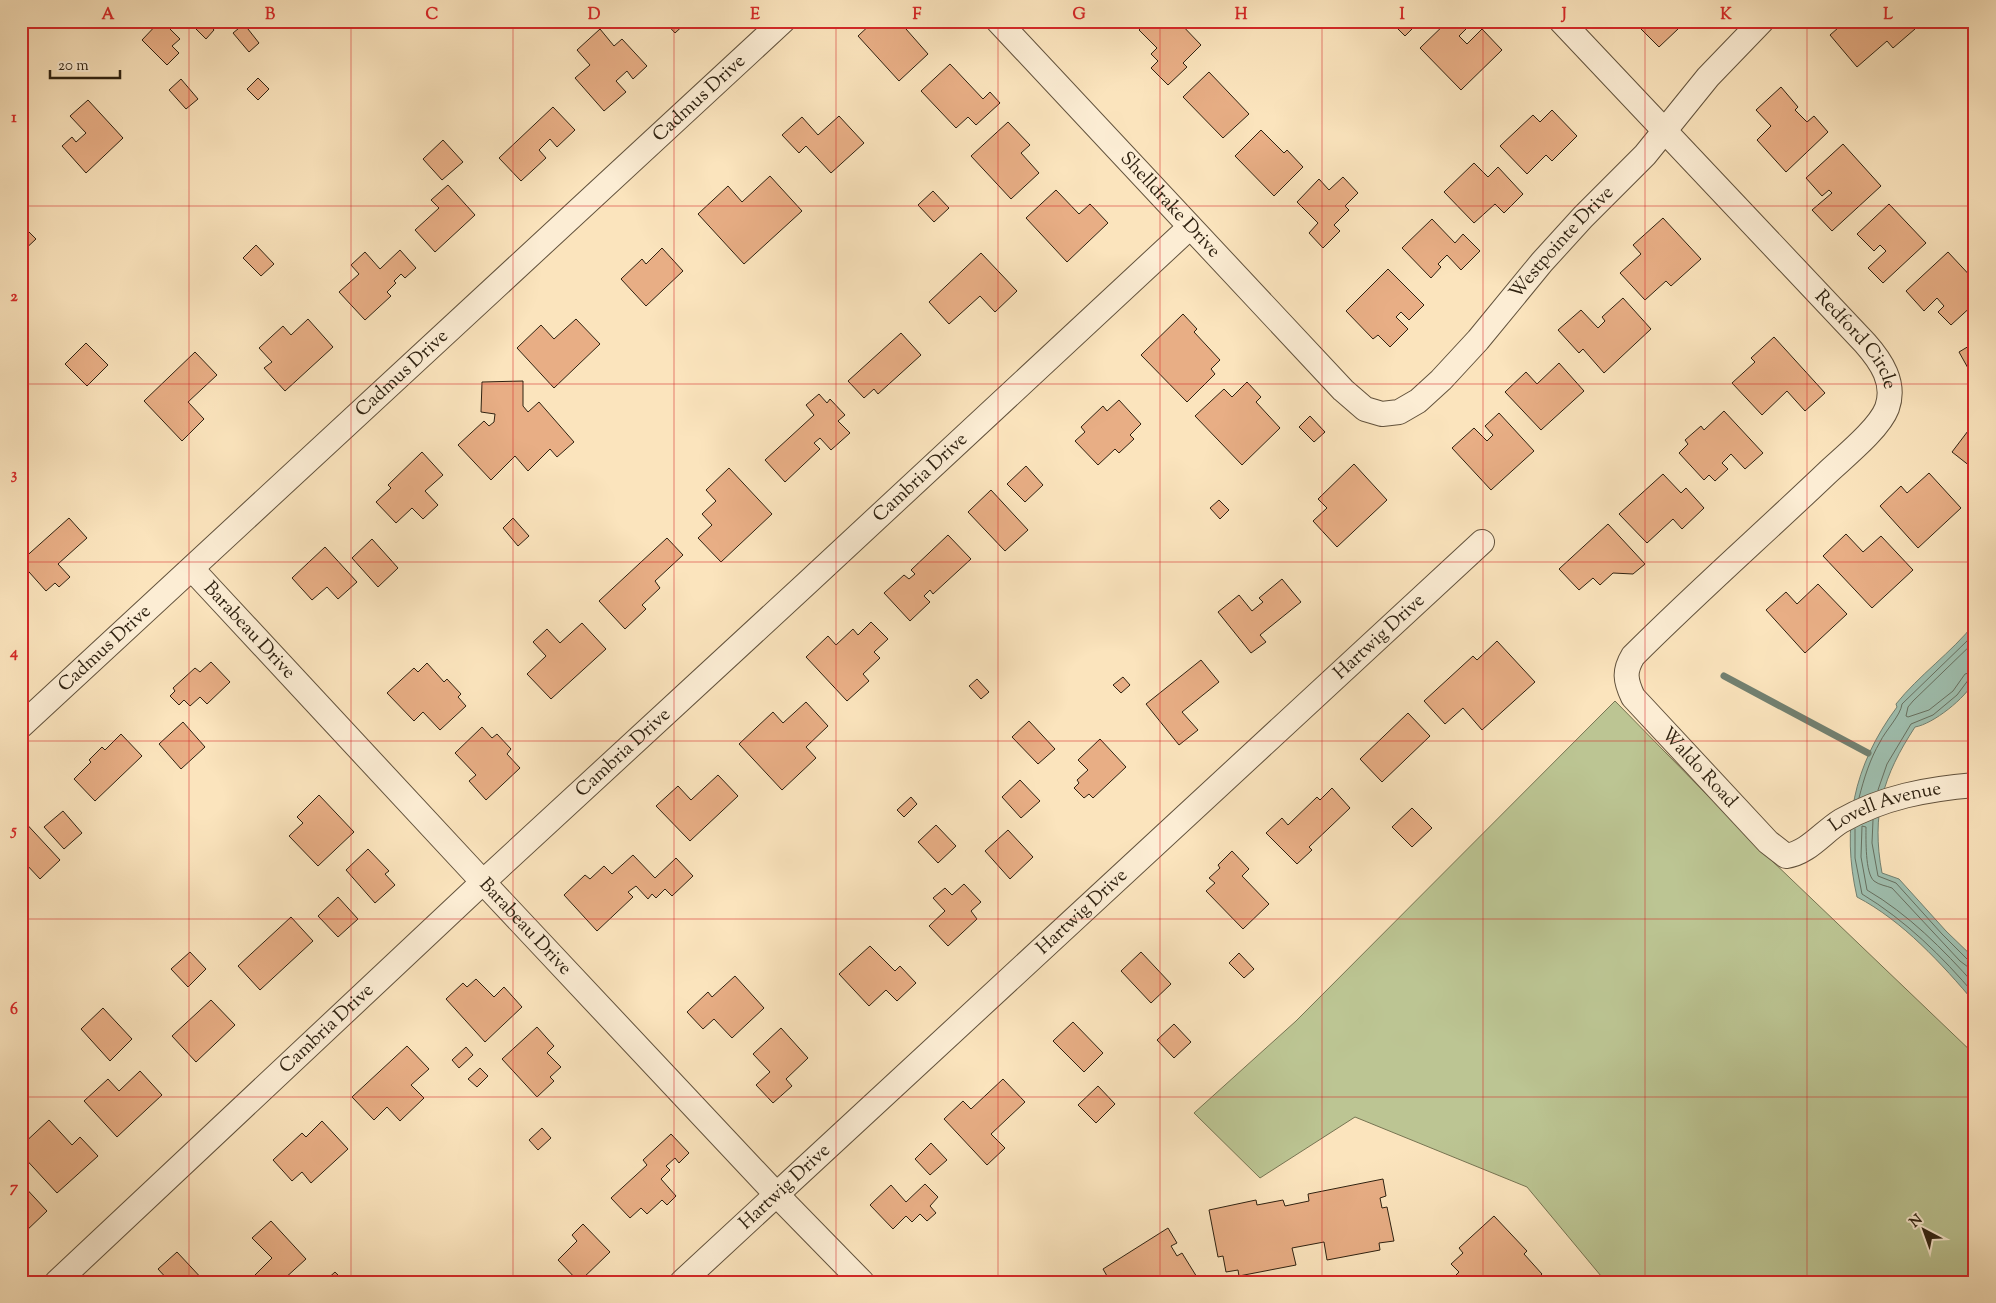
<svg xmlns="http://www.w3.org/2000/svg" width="1996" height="1303" viewBox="0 0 1996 1303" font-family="'Sorts Mill Goudy',serif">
<rect width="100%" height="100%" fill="#fbe4bd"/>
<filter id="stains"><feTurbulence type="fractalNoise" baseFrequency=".004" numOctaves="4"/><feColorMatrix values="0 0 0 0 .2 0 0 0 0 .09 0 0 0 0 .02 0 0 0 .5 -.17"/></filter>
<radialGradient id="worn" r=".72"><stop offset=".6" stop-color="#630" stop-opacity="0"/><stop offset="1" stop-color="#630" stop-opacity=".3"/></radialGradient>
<path fill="#bcc593" stroke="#767452" d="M1615,701L1768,857L1975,1055V1282H1606L1527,1187L1355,1117L1260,1178L1194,1113L1296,1021Z"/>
<path fill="#9fbfaf" stroke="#728070" d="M1975,623C1975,633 1977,675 1974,681C1966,698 1933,724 1915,727C1883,776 1871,814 1882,873L1899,879L1946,931L1975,959V1003C1942,964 1903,921 1857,897C1841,827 1853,766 1897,707L1896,704C1919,675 1951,653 1975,623Z"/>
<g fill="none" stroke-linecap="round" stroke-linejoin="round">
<g stroke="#677060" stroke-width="1">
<path d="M1975,641L1913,701L1908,707L1906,716L1908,717L1929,710L1953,691L1965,674L1975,671"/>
<path d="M1878,790L1887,764L1911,724L1933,715L1957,695L1969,679L1975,678"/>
<path d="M1859,798C1864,778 1870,759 1880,742C1885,731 1901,715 1902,704L1967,641L1975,631"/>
<path d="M1873,820L1872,843L1878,876L1896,883L1942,934L1969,961L1975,962"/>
<path d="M1855,829V858L1862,894C1905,920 1942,956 1975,995"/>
<path d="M1975,968L1968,967L1960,961L1892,888C1887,886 1879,885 1874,881C1865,873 1866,839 1866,827L1862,826L1861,857L1867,890C1908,914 1943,949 1975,985"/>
</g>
<path stroke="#728070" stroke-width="7" d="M1724,676L1868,753"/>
</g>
<g fill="#e8ae85" stroke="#2f2211">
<path d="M160,21H162L180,39L172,46L179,53L167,65L142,40Z"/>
<path d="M188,21H214L210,25L214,30L206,39Z"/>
<path d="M664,21H688L675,33Z"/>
<path d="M874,21H914L906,29L928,54L899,81L858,36Z"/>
<path d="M1148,21H1178L1201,45L1183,63L1187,67L1168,85L1151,68L1158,61L1151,54L1157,48L1139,30Z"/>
<path d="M1390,21H1420L1405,36Z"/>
<path d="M1448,21H1463L1468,27L1459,36L1467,44L1482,29L1502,50L1461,90L1420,48Z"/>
<path d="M1649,21H1680L1675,26L1678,29L1659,47L1641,29Z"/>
<path d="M1846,21H1908L1915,29L1893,48L1887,41L1857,67L1830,35Z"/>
<path d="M244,24L259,43L249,52L233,33Z"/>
<path d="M600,29L614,46L622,39L647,66L633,79L627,71L616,81L626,92L604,111L575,78L590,65L577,50Z"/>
<path d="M950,64L983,99L990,92L1000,103L976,125L968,117L956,128L921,91Z"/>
<path d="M1209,72L1249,114L1223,138L1183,97Z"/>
<path d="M258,78L269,89L258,100L247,89Z"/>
<path d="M181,79L198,99L186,109L169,90Z"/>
<path d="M1781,87L1798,107L1795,110L1807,122L1814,116L1828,132L1786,172L1757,140L1771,126L1756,110Z"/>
<path d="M88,100L123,138L86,173L62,146L72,137L76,142L86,133L70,116Z"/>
<path d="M553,107L575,130L557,147L550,139L539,150L546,158L521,181L499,158Z"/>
<path d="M1552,110L1577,136L1552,161L1546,155L1527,174L1500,146L1533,115L1540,122Z"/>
<path d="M839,116L864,143L831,173L806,146L799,153L782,135L802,117L818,135Z"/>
<path d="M1008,122L1030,145L1021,153L1039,173L1011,199L971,156Z"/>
<path d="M1261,130L1284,153L1287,150L1303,167L1274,196L1235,156Z"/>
<path d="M443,140L463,162L442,180L423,159Z"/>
<path d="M1843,144L1881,186L1832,231L1812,210L1832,193L1829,190L1822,196L1806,178Z"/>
<path d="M1474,163L1488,177L1498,167L1523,194L1504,213L1495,204L1474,223L1444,192Z"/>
<path d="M770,176L802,211L744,264L698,214L728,186L742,202Z"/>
<path d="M1343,177L1358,193L1345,206L1349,210L1334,225L1340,231L1323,248L1309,233L1318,223L1297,202L1319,179L1329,190Z"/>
<path d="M448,185L475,215L435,252L415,230L439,208L431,200Z"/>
<path d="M1056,190L1079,214L1090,204L1108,223L1067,262L1026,218Z"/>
<path d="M933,191L949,208L934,222L918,205Z"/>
<path d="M1889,204L1926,243L1883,283L1868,268L1886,251L1880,245L1874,251L1857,234Z"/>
<path d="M1663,218L1701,259L1671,286L1666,281L1645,300L1620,273L1641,254L1633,245Z"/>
<path d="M1432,219L1455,243L1463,234L1480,251L1461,270L1447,255L1438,264L1441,267L1431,278L1402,248Z"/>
<path d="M21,224L36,239L21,253Z"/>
<path d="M256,245L274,264L261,276L243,258Z"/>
<path d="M662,248L683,271L646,306L621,279L642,259L646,264Z"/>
<path d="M400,250L416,268L405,278L401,274L394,281L396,283L387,292L391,296L365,320L339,292L359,274L351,265L365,252L380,269Z"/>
<path d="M1948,252L1975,281V303L1951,325L1938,312L1944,306L1937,298L1924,311L1906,291Z"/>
<path d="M981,253L1017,291L995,312L980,296L949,324L929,302Z"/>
<path d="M1388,269L1424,305L1409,320L1401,312L1396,317L1408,329L1390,347L1378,335L1373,339L1346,311Z"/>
<path d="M1623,298L1651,329L1604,373L1583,349L1579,353L1558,330L1581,310L1598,328L1605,321L1602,317Z"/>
<path d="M1183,314L1197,329L1194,332L1220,360L1211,369L1215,374L1187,402L1141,355Z"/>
<path d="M308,319L333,347L285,391L264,368L272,362L259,348L283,326L291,335Z"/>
<path d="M576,319L600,344L554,388L517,348L541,325L554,339Z"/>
<path d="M901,333L921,355L878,394L874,389L864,398L848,381Z"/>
<path d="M1774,337L1825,393L1805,411L1787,391L1762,415L1732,383L1755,362L1751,358Z"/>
<path d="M86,343L108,365L87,386L65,364Z"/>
<path d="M1974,343L1975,376L1973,377L1959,352Z"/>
<path d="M195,352L217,375L188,402L204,419L182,441L144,401Z"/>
<path d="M1559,363L1584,391L1541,430L1505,392L1526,372L1537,384Z"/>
<path d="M523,381V406L528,412L539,402L574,442L557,457L550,449L528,471L515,456L491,480L458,445L484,421L489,426L494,422L495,414L481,412L482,382Z"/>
<path d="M1247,382L1261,397L1256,402L1280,428L1242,465L1195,416L1224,389L1232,397Z"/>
<path d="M819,394L827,403L830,399L845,415L838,421L850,433L831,450L820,438L814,443L820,449L785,482L765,460L814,415L806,405Z"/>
<path d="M1119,400L1141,424L1130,435L1134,439L1119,453L1115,449L1098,465L1075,441L1085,432L1081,427L1103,406L1107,411Z"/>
<path d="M1724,411L1763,453L1745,469L1731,454L1722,463L1728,469L1715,481L1709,475L1704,480L1679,453L1688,444L1685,440L1701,426L1704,430Z"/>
<path d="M1499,413L1534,451L1491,490L1452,448L1474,428L1487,441L1493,435L1485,426Z"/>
<path d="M1310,416L1325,432L1314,442L1299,427Z"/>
<path d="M1971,427L1975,430V470L1952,452Z"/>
<path d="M422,452L443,475L425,491L438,505L423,519L412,508L396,523L376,502L391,488L388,485Z"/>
<path d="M1354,464L1387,500L1337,547L1313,521L1327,508L1318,499Z"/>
<path d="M1026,466L1043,485L1025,502L1007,484Z"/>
<path d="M729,468L772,514L721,562L698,538L712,525L702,514L716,501L706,490Z"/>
<path d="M1929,473L1961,508L1918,548L1880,506L1901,486L1907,493Z"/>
<path d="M1663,474L1681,493L1686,488L1704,508L1682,529L1673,519L1647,543L1619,514Z"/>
<path d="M991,490L1028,530L1005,551L968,512Z"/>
<path d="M1219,500L1229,510L1220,519L1210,508Z"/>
<path d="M69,518L87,538L58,564L70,577L59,587L55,583L46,591L21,563V561Z"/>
<path d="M513,518L529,536L518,546L503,528Z"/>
<path d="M1608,524L1645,564L1633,574L1613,573L1600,585L1593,578L1579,590L1559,569Z"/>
<path d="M1846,534L1863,552L1881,536L1913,570L1872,608L1823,556Z"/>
<path d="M948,535L971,559L933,594L930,590L924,596L930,602L910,621L884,593L904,575L909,579L915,574L911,570Z"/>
<path d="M667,538L683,555L655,581L660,588L642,605L646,609L625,629L599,601Z"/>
<path d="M372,539L398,568L378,587L352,558Z"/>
<path d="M325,547L357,582L338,599L327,587L312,600L292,578Z"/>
<path d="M1282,579L1301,602L1260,635L1266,642L1251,653L1218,612L1239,595L1252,611L1263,602L1259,598Z"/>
<path d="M1818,584L1847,614L1805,653L1766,610L1786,592L1797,604Z"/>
<path d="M871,622L888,639L874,652L880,658L863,674L869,681L847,701L806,657L828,636L836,645L853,629L858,635Z"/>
<path d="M582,623L606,649L551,699L527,674L546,656L533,642L547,629L560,643Z"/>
<path d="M1497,641L1535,682L1482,730L1463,708L1445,724L1424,701L1473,656L1477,660Z"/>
<path d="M1201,660L1219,682L1182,712L1198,730L1179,745L1146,704Z"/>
<path d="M211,662L230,682L207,704L200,697L190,706L184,700L179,705L170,696L175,691L173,688L195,668L200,672Z"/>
<path d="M427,663L444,682L447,679L461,694L458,697L466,706L440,730L423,712L414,721L387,693L414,668L418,672Z"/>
<path d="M1123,677L1130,685L1121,693L1113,685Z"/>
<path d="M977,679L989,692L981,699L969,686Z"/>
<path d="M806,702L828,726L806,747L816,758L782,790L739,744L773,712L783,723Z"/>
<path d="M1408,713L1430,736L1382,782L1360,759Z"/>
<path d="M1029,721L1055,749L1038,764L1012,737Z"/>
<path d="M183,722L205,747L181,769L159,744Z"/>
<path d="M482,727L492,738L497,734L511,749L507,754L520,768L486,800L469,781L476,775L455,753Z"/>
<path d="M121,734L142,756L95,801L74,779L91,762L89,760L102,747L105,750Z"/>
<path d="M1100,739L1126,767L1093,798L1089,794L1084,798L1074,788L1079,783L1077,780L1088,770L1078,760Z"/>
<path d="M718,775L738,796L690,841L656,806L678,786L691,800Z"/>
<path d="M1020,780L1040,801L1021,818L1002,797Z"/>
<path d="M1332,788L1350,808L1309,847L1312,850L1297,864L1266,833L1282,818L1288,825L1317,797L1320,800Z"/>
<path d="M319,795L354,832L318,866L289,836L303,823L297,817Z"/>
<path d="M911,797L917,804L904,817L897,810Z"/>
<path d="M1412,808L1432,828L1412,847L1392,827Z"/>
<path d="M63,811L82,833L64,849L44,827Z"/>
<path d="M21,818L60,860L40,879L25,863L21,866Z"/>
<path d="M936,825L956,846L938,863L918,842Z"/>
<path d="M1008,830L1033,857L1010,879L985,851Z"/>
<path d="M368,849L389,871L385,874L395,885L375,903L346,870Z"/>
<path d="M1232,851L1249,869L1242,876L1269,904L1243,929L1206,891L1215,883L1209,878L1220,868L1218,865Z"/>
<path d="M633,855L655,878L676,858L693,876L672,896L665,889L656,898L652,894L648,899L636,886L628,892L633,897L597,931L564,895L585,875L590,879L604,866L612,874Z"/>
<path d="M964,884L981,902L971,911L977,919L948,946L929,926L945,911L933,898L945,888L952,895Z"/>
<path d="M338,897L358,919L338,937L318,916Z"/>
<path d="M291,917L313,941L260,990L238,966Z"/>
<path d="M870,946L895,971L900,966L916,983L897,1001L886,990L869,1006L839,974Z"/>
<path d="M190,952L206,969L188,987L171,969Z"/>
<path d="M1141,952L1171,984L1151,1003L1121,971Z"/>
<path d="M1239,953L1254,969L1244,978L1229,963Z"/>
<path d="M735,976L764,1008L732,1038L714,1019L703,1029L687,1012L708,992L712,997Z"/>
<path d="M476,979L494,997L504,987L522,1007L485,1042L446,999L463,983L467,987Z"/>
<path d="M211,1000L235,1025L196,1062L172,1036Z"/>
<path d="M103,1008L132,1039L110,1061L81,1029Z"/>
<path d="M1073,1022L1103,1053L1084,1072L1053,1041Z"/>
<path d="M1174,1024L1191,1042L1174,1058L1157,1040Z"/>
<path d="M537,1027L554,1046L547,1053L561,1067L550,1077L554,1081L537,1097L502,1059Z"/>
<path d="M781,1028L808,1058L786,1079L792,1086L773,1103L756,1085L770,1072L753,1054Z"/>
<path d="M407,1046L429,1069L411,1085L424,1098L400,1121L387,1107L374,1120L352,1097Z"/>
<path d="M466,1047L473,1055L459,1068L452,1060Z"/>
<path d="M480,1068L488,1076L477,1087L468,1079Z"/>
<path d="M140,1071L162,1095L117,1137L84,1101L108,1079L119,1091Z"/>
<path d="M1003,1079L1025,1102L991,1134L1005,1148L987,1165L944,1119L963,1101L971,1109Z"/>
<path d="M1098,1086L1115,1104L1096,1123L1078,1105Z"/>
<path d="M49,1120L72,1145L80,1137L98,1156L57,1193L21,1154V1146Z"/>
<path d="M322,1121L348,1149L311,1183L302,1172L292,1181L273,1160L302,1133L306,1137Z"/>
<path d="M542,1128L551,1138L538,1150L529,1140Z"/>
<path d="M671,1134L689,1153L679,1163L675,1158L666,1166L670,1170L661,1179L676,1196L667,1205L662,1200L647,1214L641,1208L630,1218L611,1198L647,1165L643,1160Z"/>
<path d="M931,1143L947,1160L930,1175L915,1159Z"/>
<path d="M1383,1179L1386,1196L1380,1198L1382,1208L1387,1207L1394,1241L1379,1243L1380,1250L1327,1260L1324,1242L1292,1248L1296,1265L1239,1276L1238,1270L1226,1272L1223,1256L1218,1257L1209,1210L1256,1200L1257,1205L1283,1200L1285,1206L1309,1201L1308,1194Z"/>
<path d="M21,1183L47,1211L24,1233L21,1230Z"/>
<path d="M925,1184L938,1197L930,1206L936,1213L927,1221L920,1214L912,1222L906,1216L893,1229L870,1205L891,1185L906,1202Z"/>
<path d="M1494,1216L1527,1251L1524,1254L1542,1274L1538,1278L1542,1282H1459L1454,1277L1459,1272L1451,1264L1463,1253L1459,1248Z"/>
<path d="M271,1221L306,1259L283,1280L284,1282H248L272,1258L252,1238Z"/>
<path d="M583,1224L610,1252L579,1282L558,1260L577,1241L572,1235Z"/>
<path d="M1168,1228L1177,1243L1171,1246L1177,1256L1182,1253L1200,1282H1097L1107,1276L1103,1269Z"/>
<path d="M177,1252L205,1282H168L169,1281L158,1269Z"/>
<path d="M335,1272L343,1280L340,1282H324Z"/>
</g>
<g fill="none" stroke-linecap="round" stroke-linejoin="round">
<g stroke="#62523c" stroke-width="26">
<g id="street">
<path id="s1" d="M998,21L1343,390L1365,409L1382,414L1399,412L1418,401L1441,380L1478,340L1542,262L1583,217L1645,155L1708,77L1762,21"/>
<path id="s2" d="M1561,21L1865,343C1881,361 1896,383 1887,408C1879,429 1844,457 1827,473C1763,534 1696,593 1633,656C1624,671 1625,680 1633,697L1768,842L1786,856C1808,853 1823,832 1841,821C1883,797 1927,789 1975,785"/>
<path id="s3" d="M192,569L483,882L776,1194L862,1282"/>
<path id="s4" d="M21,726L783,21"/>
<path id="s5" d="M57,1282L483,882L806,584L1190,227"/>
<path id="s6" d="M682,1282L1482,542"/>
</g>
</g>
<use href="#street" stroke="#fcedd4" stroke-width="24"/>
</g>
<path fill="none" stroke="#d62828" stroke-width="1" stroke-opacity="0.55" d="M189,21V1282M351,21V1282M513,21V1282M674,21V1282M836,21V1282M998,21V1282M1160,21V1282M1322,21V1282M1483,21V1282M1645,21V1282M1807,21V1282M21,206H1975M21,384H1975M21,562H1975M21,741H1975M21,919H1975M21,1097H1975"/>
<g text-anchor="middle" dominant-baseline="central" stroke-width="5" stroke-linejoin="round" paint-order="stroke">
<g font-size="19" fill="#2f2211" stroke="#fcedd4">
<text stroke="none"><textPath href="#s4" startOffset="924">Cadmus Drive</textPath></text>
<text stroke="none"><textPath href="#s1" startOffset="252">Shelldrake Drive</textPath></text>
<text stroke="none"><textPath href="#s1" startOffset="805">Westpointe Drive</textPath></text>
<text stroke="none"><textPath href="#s2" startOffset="435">Redford Circle</textPath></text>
<text stroke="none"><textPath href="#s4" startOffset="519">Cadmus Drive</textPath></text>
<text stroke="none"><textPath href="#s5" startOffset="1180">Cambria Drive</textPath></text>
<text stroke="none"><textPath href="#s3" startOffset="84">Barabeau Drive</textPath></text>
<text stroke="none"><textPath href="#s6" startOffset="950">Hartwig Drive</textPath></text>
<text stroke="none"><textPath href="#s4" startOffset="114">Cadmus Drive</textPath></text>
<text stroke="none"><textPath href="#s5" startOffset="775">Cambria Drive</textPath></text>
<text stroke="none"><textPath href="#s2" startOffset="1011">Waldo Road</textPath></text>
<text stroke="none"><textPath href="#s2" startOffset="1248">Lovell Avenue</textPath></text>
<text stroke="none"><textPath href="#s6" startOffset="545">Hartwig Drive</textPath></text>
<text stroke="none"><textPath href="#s3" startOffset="489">Barabeau Drive</textPath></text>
<text stroke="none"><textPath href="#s5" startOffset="370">Cambria Drive</textPath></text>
<text stroke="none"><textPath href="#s6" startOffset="140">Hartwig Drive</textPath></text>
</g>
</g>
<rect width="1996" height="1303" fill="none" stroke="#fbe4bd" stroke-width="55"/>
<g transform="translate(1924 1230) rotate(319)" stroke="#fcedd4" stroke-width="4" paint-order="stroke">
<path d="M0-4L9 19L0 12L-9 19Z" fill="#2f2211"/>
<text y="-8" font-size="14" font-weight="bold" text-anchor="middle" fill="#2f2211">N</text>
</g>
<path d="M50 70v8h70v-8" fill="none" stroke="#2f2211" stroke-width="2.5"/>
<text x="58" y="70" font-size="15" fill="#2f2211" stroke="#fcedd4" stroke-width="4" paint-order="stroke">20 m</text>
<rect x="28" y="28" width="1940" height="1248" fill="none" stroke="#d62828" stroke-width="2"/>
<g font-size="16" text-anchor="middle" font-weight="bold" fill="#d62828">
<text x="108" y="19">A</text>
<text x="270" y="19">B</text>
<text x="432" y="19">C</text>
<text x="594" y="19">D</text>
<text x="755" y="19">E</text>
<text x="917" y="19">F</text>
<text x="1079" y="19">G</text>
<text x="1241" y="19">H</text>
<text x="1402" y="19">I</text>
<text x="1564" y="19">J</text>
<text x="1726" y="19">K</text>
<text x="1888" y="19">L</text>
<text x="14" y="122">1</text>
<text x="14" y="301">2</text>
<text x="14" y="479">3</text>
<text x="14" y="657">4</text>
<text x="14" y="835">5</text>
<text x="14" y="1014">6</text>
<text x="14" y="1192">7</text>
</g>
<rect width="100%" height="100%" filter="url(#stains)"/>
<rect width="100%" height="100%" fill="url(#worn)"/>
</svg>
